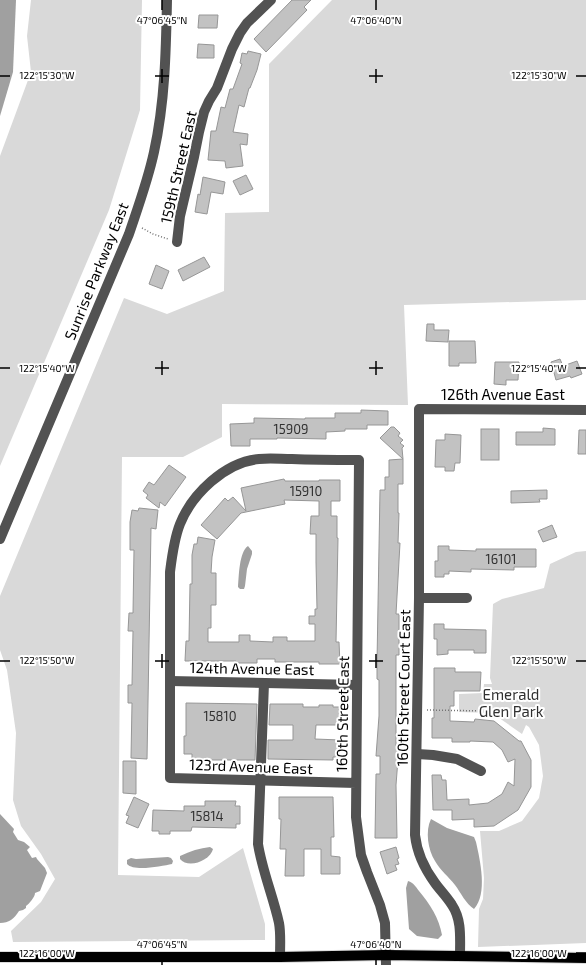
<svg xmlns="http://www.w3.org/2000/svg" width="586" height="965" viewBox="0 0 586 965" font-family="'Exo 2',sans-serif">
<rect width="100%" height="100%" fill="#fff"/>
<g fill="#d9d9d9">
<path d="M31,0H142L140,110L109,210L0,466V156L31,72L27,36Z"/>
<path d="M332,0H586V300L404,305L408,405L222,404V437L183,457H122L118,875L199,877L243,848L265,924V940L13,942L11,931L41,902L55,879L41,854L21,826L13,800L16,733L7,670L0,650V596L124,298L167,314L224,291L225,213L269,212V64Z"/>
<path d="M586,551V943L478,947L479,909L483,899L484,878L480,831H499L522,821L539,798L543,776L539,745L529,727L526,725L522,734L492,713L459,712V694L483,693L484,684H492L490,678L493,604L502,599L544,588L550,564L576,552Z"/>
</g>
<g fill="#a0a0a0">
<path d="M0,0H16L13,72L0,116Z"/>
<path d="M248,546L252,551V554L247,569L245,586L244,589H240L238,587C239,576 239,552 248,546Z"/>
<path d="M0,814L14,829L13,832L18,840L24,842L30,847L27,850L32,858L36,857L37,859L45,868L47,873L40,891L35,893C35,897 29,904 26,906V908L23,910L19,911C14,919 9,923 0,923Z"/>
<path d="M431,819L447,828L474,837L476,842C480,860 488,894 474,909C466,904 461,893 455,885C449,877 440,870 435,861C428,850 425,831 431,819Z"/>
<path d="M210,847L213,849C210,861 188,869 180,859V856C190,851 200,848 210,847Z"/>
<path d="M168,857L171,858L173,861L172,864C162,866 134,872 127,864V860L131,858L136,859Z"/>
<path d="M408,881C414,883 415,886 419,891C430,904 439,918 442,935L438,939L417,936L409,929L406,888Z"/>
</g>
<g fill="#c2c2c2" stroke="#969696">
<path d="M292,0H311L304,7L307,10L266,52L254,39Z"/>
<path d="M199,15H218L217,28H198Z"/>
<path d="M198,44L214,45V58H197Z"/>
<path d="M248,51L261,54L257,70L250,88H249L244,107L239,105L233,132L248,134L247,145L240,144L243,166L226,168L225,161L208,160L211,131H216L221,107L225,108L230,89H233L242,64L240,63L242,53L247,54Z"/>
<path d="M246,175L253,189L240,195L233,181Z"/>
<path d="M203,177L225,182L223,194L211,192L207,214L195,212L198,194L200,195Z"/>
<path d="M204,257L210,267L183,281L178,270Z"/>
<path d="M156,265L169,271L162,289L149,284Z"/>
<path d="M427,324H434V330H449L448,342L426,341Z"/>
<path d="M449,341H475L476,363H459V366H449Z"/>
<path d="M560,359L563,366L577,361L582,374L571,378L570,376L556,380L551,362Z"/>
<path d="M495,362H519L518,380H506V385L494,384Z"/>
<path d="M361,410L388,411V425H367V429H345V431L326,432V439L277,438V439H250V446H231L230,424L254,423V418L305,419V418H335V413H361Z"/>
<path d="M391,427H394L400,433L398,436L403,440L400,443L404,446L402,448L403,459L380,438Z"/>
<path d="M543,428L555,429V445H516V432H543Z"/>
<rect x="481" y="429" width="18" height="31"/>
<path d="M579,430H586V454H578Z"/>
<path d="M445,434L461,435L460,463H455L454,471H445V467H435L436,440H445Z"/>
<path d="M403,459V484H398V513H399L398,543H400L396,614H399V655H396V746H399L396,785L397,838H375L376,774H380V756H376L379,716V680L377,679V662L380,490H385V477H389V460Z"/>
<path d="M169,465L186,477L165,506L160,502L159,508L146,498L148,495L143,491L149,482L154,485Z"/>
<path d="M284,479L285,481H319V480H340V501H331V516H337V538H338L336,642H339L340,664H319V662H275V659H257V663H236V661H185L186,641H189L190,584H192V555L194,544H197L198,537L215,540L212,557L211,573H216V605H211V628H208V642H239V635H250V641L273,642V637H287V641H315V624H309V616H315V609H317L316,562V534H310L311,516H319V501L284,500L285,504L241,513L217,539L201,525L225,498L228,501L233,497L246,511L241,488Z"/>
<path d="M547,490V499H539L540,502L511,503V491Z"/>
<path d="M139,508L158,510L156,529L151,528L147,759L131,758L132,703H128V685H132L133,631H128L129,613H133L134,550H130V522L132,510L138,511Z"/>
<path d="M552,525L557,537L543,542L538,531Z"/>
<path d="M438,546H449V550L476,551V549H536V567H514V570L471,569V572L449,571V574H444V577H435V561H438Z"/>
<path d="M434,624H444V629L486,630V653H474V650H448V654L437,655V639H434Z"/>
<path d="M434,668H455V672H481L480,691H454V706H450V721L474,722L475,719L494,721L519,741H521L531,760V787L518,810L494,826L474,827V819L452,820V810H433L432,775H441L442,780H446L447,800L469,799V805L488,803L502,794L508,782L514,786L515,759L508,762L502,750L493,742L470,741V742H452V738H432V718H434Z"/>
<path d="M186,703L257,704L255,760H192V754H184V736H186Z"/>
<path d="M270,704H303V707H319V705H333V707H341V725H316L315,739L340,740L339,757H333V760L268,759V740H293V725H269Z"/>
<path d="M123,761H136V794L123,793Z"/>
<path d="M134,797L149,804L138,828L126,823L129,816L126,815Z"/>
<path d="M279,797H333L334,837H331V856L340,857V874H321V849H304V876H285L286,849H280L281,819H279Z"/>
<path d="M205,801H236L235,806H240V824H236V828L192,827L191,831H170V834H159V831H152L153,810L184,811V806H205Z"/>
<path d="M396,847L399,858L397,859L399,864L395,865L397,870L387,874L380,852Z"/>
</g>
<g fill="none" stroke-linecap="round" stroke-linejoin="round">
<g stroke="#dbdbdb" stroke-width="12">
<path id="major" d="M0,957H280L386,955L586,958"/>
</g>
<g stroke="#747474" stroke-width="1.5" stroke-dasharray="1 2" stroke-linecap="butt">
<path d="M142,228L153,234L168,239"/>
<path d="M427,710L487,711"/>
</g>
<g stroke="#525252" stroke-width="10">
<path d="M177,242L180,216L194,157L199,132L204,112L209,101L217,88L232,49L240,33L247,23L271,0"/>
<path d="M0,539L129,234C138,207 148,180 154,152C165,102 166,51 167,0"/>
<path d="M419,598H467"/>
<path d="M170,681L357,685"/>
<path d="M264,683L258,844C262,870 273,896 279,923C281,934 280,945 280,957"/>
<path d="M417,754L433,755L457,759L481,771"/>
<path d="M356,783L170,778V572C172,556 174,539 180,524C192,494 225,462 259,459C270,458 281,459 292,459C315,460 337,460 359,460L356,817L361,855L367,872L380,905L385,923L386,965"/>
<path d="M460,956C460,938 462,920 452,905C447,897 440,890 435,883C424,868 417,854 415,835L419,598V409L586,410"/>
</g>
<use href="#major" stroke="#000" stroke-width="10"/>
</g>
<path fill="none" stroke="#000" stroke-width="1.5" d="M162,0V10M376,0V10M162,69V83M376,69V83M0,76H10M155,76H169M369,76H383M576,76H586M162,361V375M376,361V375M0,368H10M155,368H169M369,368H383M576,368H586M162,654V668M376,654V668M0,661H10M155,661H169M369,661H383M576,661H586M0,953H10M576,953H586M162,955V965M376,955V965"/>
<g text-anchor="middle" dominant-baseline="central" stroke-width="4" stroke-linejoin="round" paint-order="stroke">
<g font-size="13" fill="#303030">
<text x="291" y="429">15909</text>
<text x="306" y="491">15910</text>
<text x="501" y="559">16101</text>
<text x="220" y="716">15810</text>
<text x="207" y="816">15814</text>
</g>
<g font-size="15" fill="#000" stroke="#fff">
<text transform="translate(178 167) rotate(-77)">159th Street East</text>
<text transform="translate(96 271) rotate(-68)">Sunrise Parkway East</text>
<text x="503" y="394">126th Avenue East</text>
<text transform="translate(252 668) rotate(1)">124th Avenue East</text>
<text transform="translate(403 688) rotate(-89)">160th Street Court East</text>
<text transform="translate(342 714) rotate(-89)">160th Street East</text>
<text transform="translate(251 766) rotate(2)">123rd Avenue East</text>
</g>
<g font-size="15" fill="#303030" stroke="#fff">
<text x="511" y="694">Emerald<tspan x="511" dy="17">Glen Park</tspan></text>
</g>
</g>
<g font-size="10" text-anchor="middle" fill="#000" stroke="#fff" stroke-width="4" stroke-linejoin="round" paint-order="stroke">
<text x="162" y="24">47°06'45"N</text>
<text x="376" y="24">47°06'40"N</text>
<text x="539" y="79">122°15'30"W</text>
<text x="47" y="79">122°15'30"W</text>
<text x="539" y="372">122°15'40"W</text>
<text x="47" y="372">122°15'40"W</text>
<text x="47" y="664">122°15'50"W</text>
<text x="539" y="664">122°15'50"W</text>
<text x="162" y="948">47°06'45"N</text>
<text x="376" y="948">47°06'40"N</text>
<text x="47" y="957">122°16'00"W</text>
<text x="539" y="957">122°16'00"W</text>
</g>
</svg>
